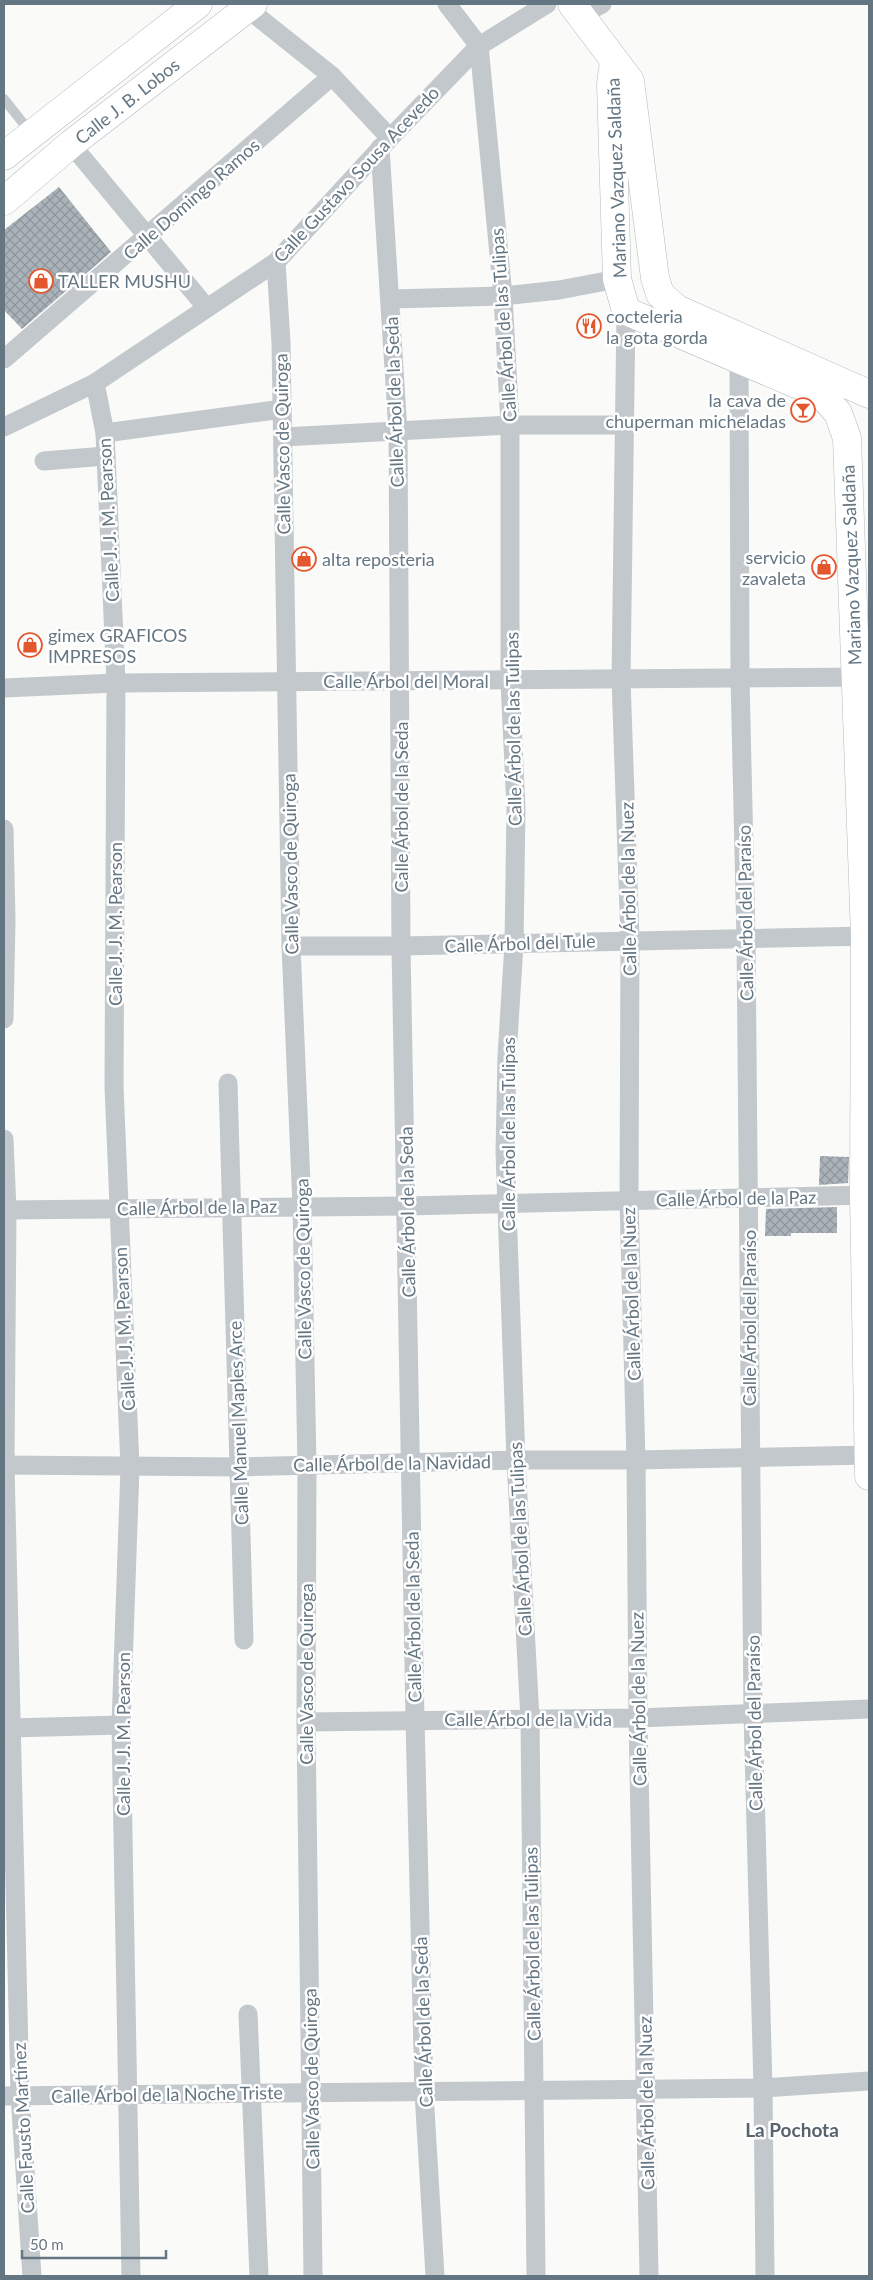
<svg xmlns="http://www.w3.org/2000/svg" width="873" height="2280" viewBox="0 0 873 2280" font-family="Lato,sans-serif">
<defs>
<pattern id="building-cross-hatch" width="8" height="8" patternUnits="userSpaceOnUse" patternTransform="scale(1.25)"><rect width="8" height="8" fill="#aab3b9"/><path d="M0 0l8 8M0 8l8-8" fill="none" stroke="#8e969c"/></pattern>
</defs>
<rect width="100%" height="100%" fill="#fafaf8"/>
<g fill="url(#building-cross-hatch)">
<path d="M59,187L111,252L22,329L4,310V230Z"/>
<path d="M820,1156L849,1157L848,1183L819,1185Z"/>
<path d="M837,1207V1233H791V1236H765L766,1209Z"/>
</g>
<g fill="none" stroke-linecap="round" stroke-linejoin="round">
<g stroke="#b3babf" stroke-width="29">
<g id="secondary">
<path d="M572,4L630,81L655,278L660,294L677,309L869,394"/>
<path d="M614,61L611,84L617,279L626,311L822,395L838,413L847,438L865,936L864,1195L869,1476"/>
<path d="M4,156L198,4"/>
<path d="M4,201L71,144L253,4"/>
</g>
</g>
<path stroke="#c3c8cc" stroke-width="10" d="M4,99L31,133"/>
<g stroke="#c3c8cc" stroke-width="19">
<path d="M447,4L479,46L503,296L510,425V681L516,809L514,944L507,1056L505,1152L516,1460L530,1719L536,2276"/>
<path d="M248,9L332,76L390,138"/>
<path d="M581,15L602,4"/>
<path d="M71,144L206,307"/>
<path d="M380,148L398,432L401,946L415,1719L424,2093L435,2276"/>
<path d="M276,262L281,343L291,946L302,1206L307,1466L306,1722L313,2276"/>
<path d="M390,299L503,296L559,290L617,279"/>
<path d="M626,311L621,679L630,940L629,1201L636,1460L638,1718L649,2276"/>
<path d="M4,359L332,76"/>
<path d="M739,359L740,678L746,939L753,1713L763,2088L765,2276"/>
<path d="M95,383L105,433L116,683L114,1086L130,1467L121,1725L131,2276"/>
<path d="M4,427L95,383L276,262L390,138L479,46L547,4"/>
<path d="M105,433L282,409"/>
<path d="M283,437L510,425H624"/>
<path d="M44,461L105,456"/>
<path d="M4,688L116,683L868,677"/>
<path d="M4,829L6,921L4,1019"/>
<path d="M291,946H401L869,936"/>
<path d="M228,1083L244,1640"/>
<path d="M4,1139L7,1210L5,1465L20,2095L32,2276"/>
<path d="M4,1210L407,1206L869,1195"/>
<path d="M4,1465L239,1467L516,1460H636L869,1455"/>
<path d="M306,1722L638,1718L869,1709"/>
<path d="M11,1728L121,1725"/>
<path d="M248,2014L259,2276"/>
<path d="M4,2096L763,2088L869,2081"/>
</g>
<use href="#secondary" stroke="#fff" stroke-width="28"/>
</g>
<defs>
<g id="shop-ring" transform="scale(1.25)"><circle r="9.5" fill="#fff" stroke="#e4572e" stroke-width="1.5"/><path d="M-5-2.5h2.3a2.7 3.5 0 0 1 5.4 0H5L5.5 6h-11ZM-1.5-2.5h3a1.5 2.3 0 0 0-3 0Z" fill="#e4572e"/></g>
<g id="restaurant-ring" transform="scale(1.25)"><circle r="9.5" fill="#fff" stroke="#e4572e" stroke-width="1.5"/><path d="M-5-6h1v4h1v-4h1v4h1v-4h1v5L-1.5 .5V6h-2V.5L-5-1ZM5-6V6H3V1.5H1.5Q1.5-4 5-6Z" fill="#e4572e"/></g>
<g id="bar-ring" transform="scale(1.25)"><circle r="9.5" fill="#fff" stroke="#e4572e" stroke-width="1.5"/><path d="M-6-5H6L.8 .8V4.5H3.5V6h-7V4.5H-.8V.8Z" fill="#e4572e"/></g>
</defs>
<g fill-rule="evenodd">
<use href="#shop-ring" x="41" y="281"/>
<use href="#restaurant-ring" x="589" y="326"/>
<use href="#bar-ring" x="803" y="410"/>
<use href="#shop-ring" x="304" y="559"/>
<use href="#shop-ring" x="824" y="567"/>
<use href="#shop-ring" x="30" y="645"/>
</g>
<g text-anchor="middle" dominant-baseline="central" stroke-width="5" stroke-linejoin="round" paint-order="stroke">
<g font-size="18" fill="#657683" stroke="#fff">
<text transform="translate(127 101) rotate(-38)">Calle J. B. Lobos</text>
<text transform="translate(356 174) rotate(-47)">Calle Gustavo Sousa Acevedo</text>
<text transform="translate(616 178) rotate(-92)">Mariano Vazquez Saldaña</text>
<text transform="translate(191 199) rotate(-41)">Calle Domingo Ramos</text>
<text transform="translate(503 325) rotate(-94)">Calle Árbol de las Tulipas</text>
<text transform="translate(394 402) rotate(-92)">Calle Árbol de la Seda</text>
<text transform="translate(282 444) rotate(-91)">Calle Vasco de Quiroga</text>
<text transform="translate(108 520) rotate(-93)">Calle J. J. M. Pearson</text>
<text transform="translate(851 565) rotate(-92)">Mariano Vazquez Saldaña</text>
<text x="406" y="681">Calle Árbol del Moral</text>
<text transform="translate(513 729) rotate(-91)">Calle Árbol de las Tulipas</text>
<text transform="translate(401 807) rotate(-90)">Calle Árbol de la Seda</text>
<text transform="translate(290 864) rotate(-91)">Calle Vasco de Quiroga</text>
<text transform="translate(628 889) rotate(-91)">Calle Árbol de la Nuez</text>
<text transform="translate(745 913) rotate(-91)">Calle Árbol del Paraíso</text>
<text transform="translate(115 924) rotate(-90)">Calle J. J. M. Pearson</text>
<text transform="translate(520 943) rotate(-2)">Calle Árbol del Tule</text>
<text transform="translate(508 1134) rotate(-90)">Calle Árbol de las Tulipas</text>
<text transform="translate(736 1198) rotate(-1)">Calle Árbol de la Paz</text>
<text transform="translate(197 1207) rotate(-1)">Calle Árbol de la Paz</text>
<text transform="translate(407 1212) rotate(-91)">Calle Árbol de la Seda</text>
<text transform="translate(303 1269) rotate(-91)">Calle Vasco de Quiroga</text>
<text transform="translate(631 1294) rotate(-92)">Calle Árbol de la Nuez</text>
<text transform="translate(749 1318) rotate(-90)">Calle Árbol del Paraíso</text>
<text transform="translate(124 1329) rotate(-93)">Calle J. J. M. Pearson</text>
<text transform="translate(238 1423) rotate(-92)">Calle Manuel Maples Arce</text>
<text transform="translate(392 1463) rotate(-1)">Calle Árbol de la Navidad</text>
<text transform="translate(520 1539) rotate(-93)">Calle Árbol de las Tulipas</text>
<text transform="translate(413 1617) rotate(-91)">Calle Árbol de la Seda</text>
<text transform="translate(306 1674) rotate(-90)">Calle Vasco de Quiroga</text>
<text transform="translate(638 1699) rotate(-91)">Calle Árbol de la Nuez</text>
<text x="528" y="1719">Calle Árbol de la Vida</text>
<text transform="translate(754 1723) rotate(-91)">Calle Árbol del Paraíso</text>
<text transform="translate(123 1734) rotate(-90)">Calle J. J. M. Pearson</text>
<text transform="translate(532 1944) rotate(-91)">Calle Árbol de las Tulipas</text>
<text transform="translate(423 2022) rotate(-92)">Calle Árbol de la Seda</text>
<text transform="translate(311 2079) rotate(-91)">Calle Vasco de Quiroga</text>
<text transform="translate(167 2094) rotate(-1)">Calle Árbol de la Noche Triste</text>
<text transform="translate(646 2103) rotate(-91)">Calle Árbol de la Nuez</text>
<text transform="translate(23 2128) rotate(-93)">Calle Fausto Martínez</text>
</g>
<g font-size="18" fill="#657683" stroke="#fff" text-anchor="start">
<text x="58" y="281">TALLER MUSHU</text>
<text x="606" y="316">cocteleria<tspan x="606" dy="21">la gota gorda</tspan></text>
<text x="786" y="400" text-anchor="end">la cava de<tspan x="786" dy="21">chuperman micheladas</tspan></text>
<text x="806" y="557" text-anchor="end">servicio<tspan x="806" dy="21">zavaleta</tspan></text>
<text x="322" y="559">alta reposteria</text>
<text x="48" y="635">gimex GRAFICOS<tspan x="48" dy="21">IMPRESOS</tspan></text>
</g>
<g font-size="19" font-weight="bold" fill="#57646e" stroke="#fff">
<text x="792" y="2129">La Pochota</text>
</g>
</g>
<rect width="873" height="2280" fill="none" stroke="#657683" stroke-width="10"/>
<path d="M22 2250v8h144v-8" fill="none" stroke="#657683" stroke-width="2.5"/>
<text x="30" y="2250" font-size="15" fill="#657683" stroke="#ffffff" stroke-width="4" paint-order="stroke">50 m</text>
</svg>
